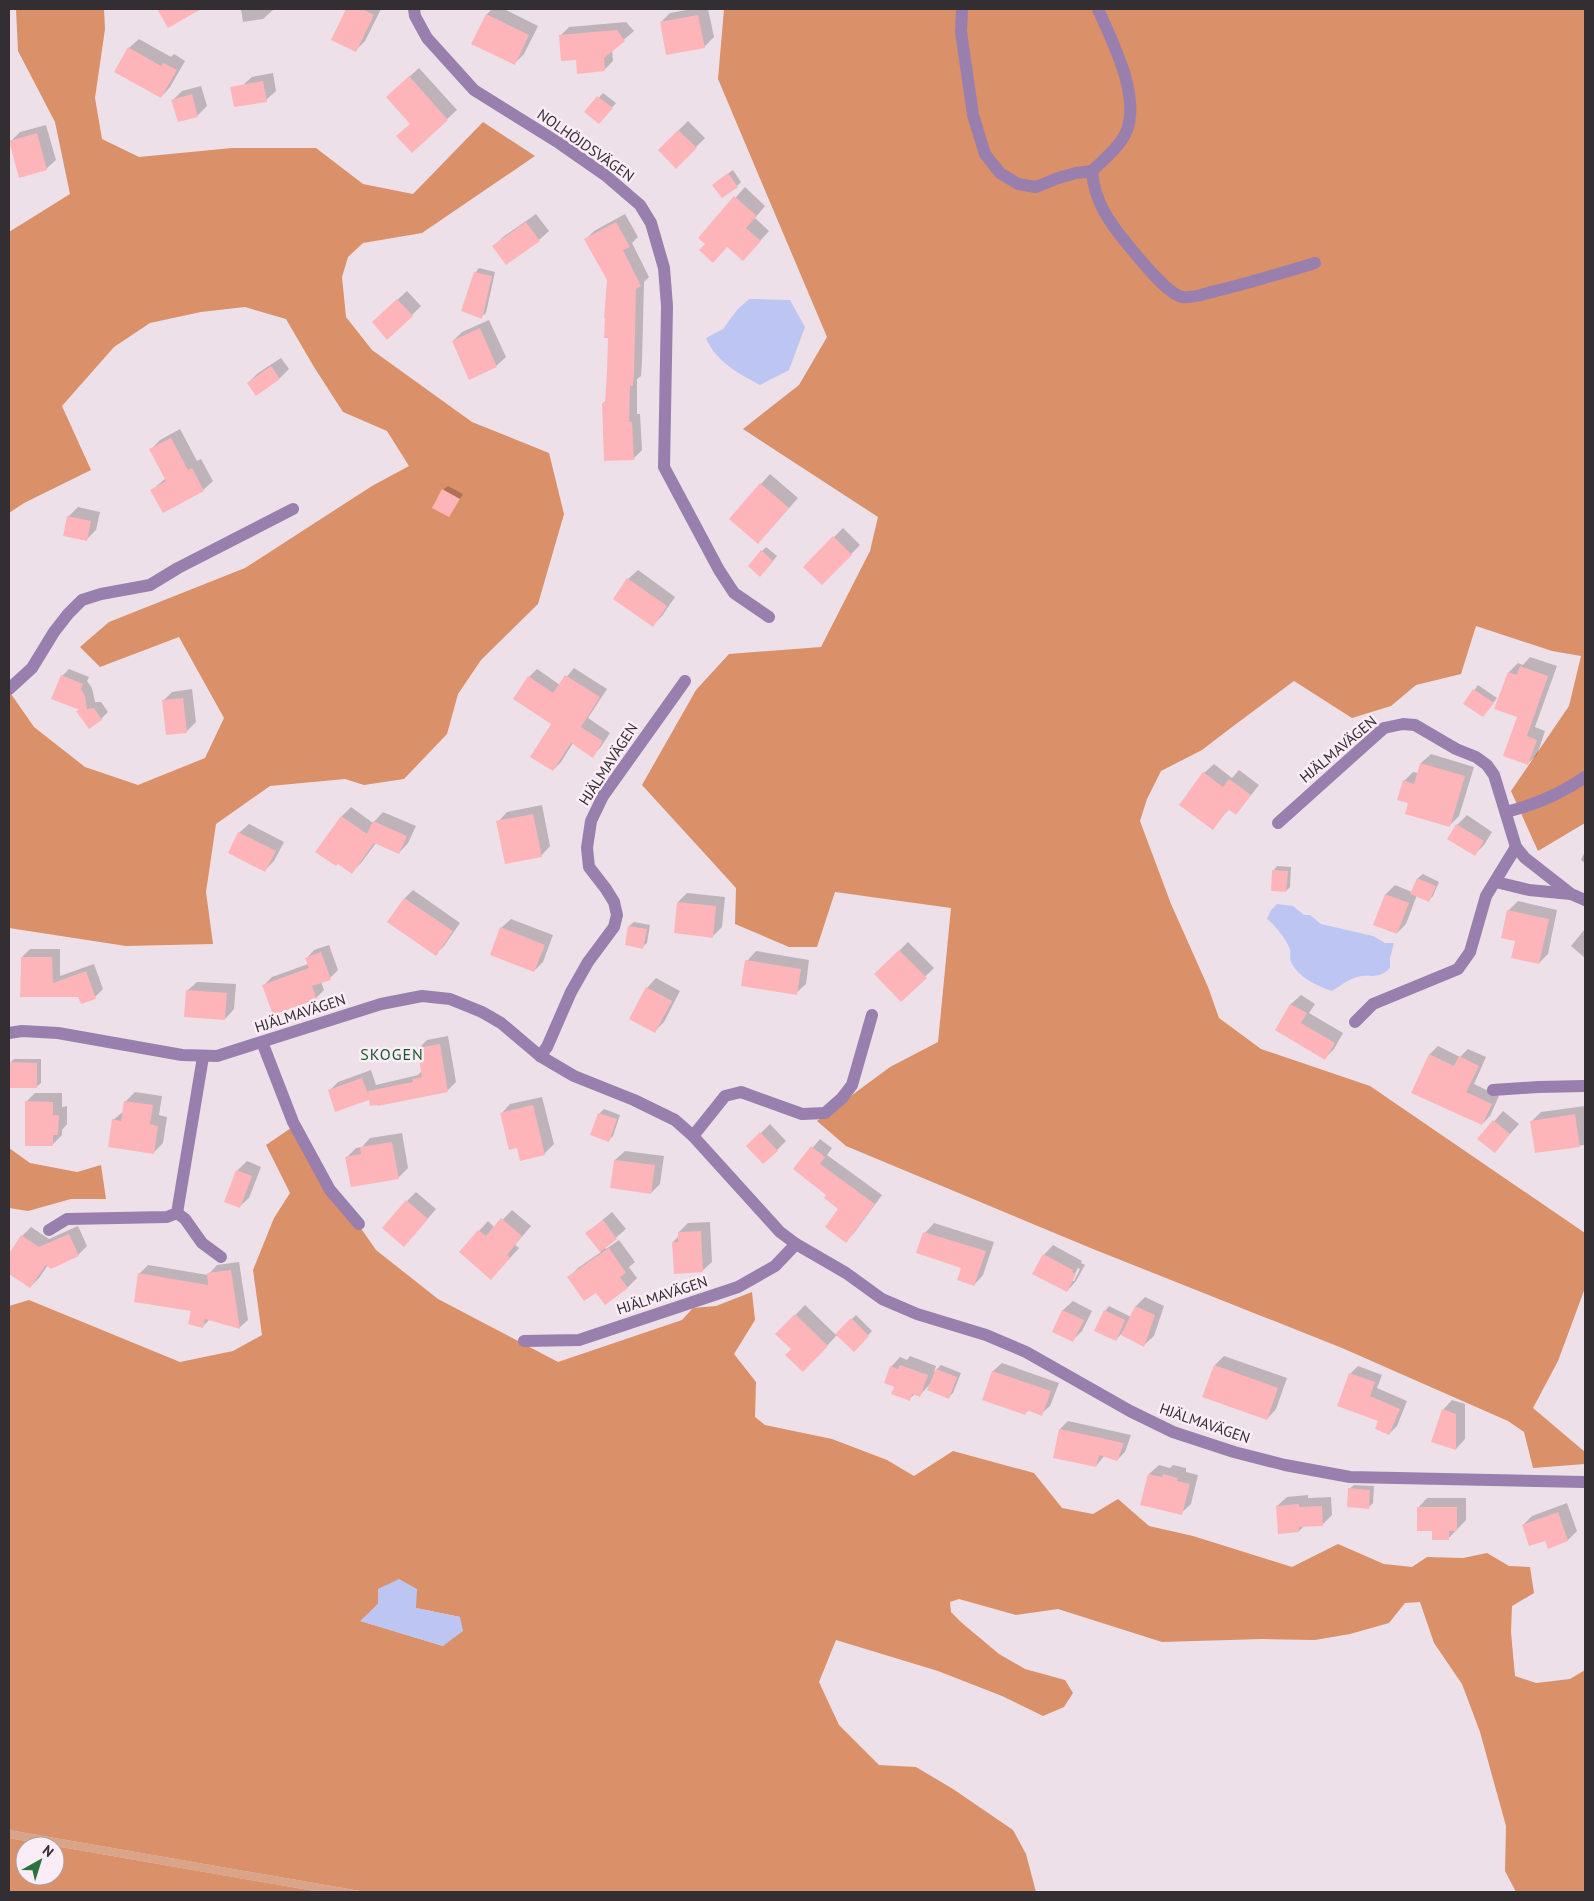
<svg xmlns="http://www.w3.org/2000/svg" width="1594" height="1901" viewBox="0 0 1594 1901" font-family="'PT Sans',sans-serif">
<rect width="100%" height="100%" fill="#eee0e8"/>
<path fill="#d9a489" d="M9,1830L366,1892H320L9,1838Z"/>
<g fill="#da9068" fill-rule="evenodd">
<path d="M16,9H104L105,29L95,98L102,139L139,157L232,148H316L363,184L413,194L483,122L535,156L422,233L363,243L348,257L342,277L346,317L372,350L472,422L549,453L564,514L538,604L481,660L458,694L447,734L404,779L364,785L345,779L270,786L216,824L206,892L213,944L126,946L9,928V691L34,727L85,767L138,785L205,758L224,718L179,637L100,667L80,647L109,622L245,568L372,486L409,466L387,431L343,412L314,367L286,319L245,307L201,312L150,323L114,347L62,406L91,470L24,503L9,513V232L70,194L55,122L18,51Z"/>
<path d="M724,9H1585V823L1538,851L1511,791L1569,706L1581,656L1552,651L1476,626L1461,674L1416,685L1391,706L1352,718L1294,681L1232,727L1202,750L1161,771L1147,799L1140,821L1171,904L1208,987L1219,1018L1261,1049L1370,1086L1585,1233V1288L1558,1361L1533,1408L1585,1452V1464L1533,1468L1524,1432L1508,1421L1342,1348L1093,1249L846,1146L817,1121L890,1067L938,1042L951,908L835,892L817,947H789L735,924L736,888L642,785L696,690L729,654L821,647L870,551L878,517L743,429L799,385L827,337L718,79Z"/>
<path d="M291,1128L376,1250L438,1299L558,1362L682,1320L693,1308L716,1306L752,1292L755,1320L734,1354L756,1382L755,1417L765,1425L832,1439L887,1460L914,1476L953,1451L1034,1473L1062,1508L1093,1514L1118,1499L1149,1526L1193,1536L1292,1567L1338,1544L1384,1564L1412,1567L1427,1557L1463,1558L1487,1553L1509,1566L1530,1567L1534,1593L1512,1606L1511,1632L1515,1676L1536,1683L1570,1679L1585,1670V1892H1516L1505,1871L1506,1826L1480,1732L1462,1684L1434,1643L1420,1602L1405,1603L1389,1623L1350,1634L1315,1640L1262,1639L1162,1642L1058,1609L1016,1615L959,1599L950,1602L951,1612L962,1623L999,1654L1025,1669L1065,1680L1073,1693L1064,1707L1043,1716L1002,1696L938,1671L836,1640L819,1682L839,1725L879,1765L916,1767L953,1789L1013,1830L1026,1854L1036,1892H366L9,1830V1306L29,1300L180,1362L233,1351L262,1335L253,1270L274,1218L290,1193L266,1145ZM378,1604L416,1608L460,1617L443,1646L361,1621Z"/>
<path d="M9,1148L30,1163L77,1172L101,1165L106,1199H71L28,1211L9,1208Z"/>
<path d="M9,1838L54,1846H25V1876H55V1846L320,1892H9Z"/>
</g>
<g fill="#bdc6f3">
<path d="M749,299L790,300L805,327L789,370L760,385C738,373 716,362 706,338L723,329L737,310Z"/>
<path d="M1277,904L1293,906L1304,915H1310L1321,924L1373,936L1385,943H1394L1390,958V968C1377,981 1370,973 1357,977C1347,980 1340,986 1332,991C1317,986 1298,977 1291,962C1289,957 1291,954 1290,950C1288,941 1274,924 1267,919L1271,910Z"/>
<path d="M399,1579L417,1589L416,1608L460,1617L463,1631L443,1646L360,1621L378,1604V1589Z"/>
</g>
<g fill="#0003" fill-rule="evenodd">
<path d="M241,9H273V10L263,19L243,22Z"/>
<path d="M347,9H381L365,41L356,50L332,39Z"/>
<path d="M492,9H504L538,26L524,54L514,64L473,43L487,14Z"/>
<path d="M692,9H708L714,37L704,47L661,22L670,13Z"/>
<path d="M626,22L634,31L612,50L613,61L604,70L577,58L560,36L569,27Z"/>
<path d="M139,39L171,57L174,54L185,61L170,87L161,97L129,48Z"/>
<path d="M419,68L457,110L412,151L411,123L397,88Z"/>
<path d="M273,73L276,91L266,100L242,86L252,77Z"/>
<path d="M201,86L207,106L198,115L179,121L173,100L182,91Z"/>
<path d="M603,93L616,103L603,118L586,112Z"/>
<path d="M688,121L705,138L676,167L659,150Z"/>
<path d="M46,125L56,160L46,169L10,142L20,132Z"/>
<path d="M733,170L741,182L737,186L718,181Z"/>
<path d="M745,187L765,206L755,218L769,231L752,250L707,244L700,238Z"/>
<path d="M536,214L549,231L539,240L494,246L503,237Z"/>
<path d="M625,214L638,237L632,243L649,277L644,282L642,362L641,376L637,379V414H640L642,450L633,459L603,403L607,400L609,337L608,279L586,239L594,231Z"/>
<path d="M479,268L495,272L486,313L481,317L475,273Z"/>
<path d="M407,291L421,306L412,315L383,313Z"/>
<path d="M489,320L506,357L496,366L453,341L462,332Z"/>
<path d="M281,358L289,369L280,378L256,394L248,383L258,373Z"/>
<path d="M180,429L197,461L201,459L213,481L203,490H152L166,478L151,449L160,440Z"/>
<path d="M770,474L798,498L767,533L730,519Z"/>
<path d="M448,486L463,494L449,516L443,490Z"/>
<path d="M78,507L100,512L96,530L86,540L68,517Z"/>
<path d="M843,528L860,545L822,584L805,567Z"/>
<path d="M766,547L777,556L765,571L762,551Z"/>
<path d="M638,570L675,597L662,616L653,625L628,579Z"/>
<path d="M1530,657L1557,666L1535,727L1545,731L1537,755L1527,764L1509,672L1518,663L1523,665Z"/>
<path d="M574,668L607,689L588,718L610,733L600,748L592,756L573,743L561,762L553,770V724L514,698L529,677L537,669L560,685Z"/>
<path d="M69,669L89,677L87,681L92,688L95,702H101L108,712L101,719L78,711L80,709L62,676Z"/>
<path d="M1478,685L1497,698L1483,716L1465,703Z"/>
<path d="M192,689L196,722L187,731L167,734L163,701L172,692Z"/>
<path d="M1431,754L1474,767L1459,816L1449,826L1410,802L1404,781L1413,772L1418,773L1421,763Z"/>
<path d="M1214,764L1232,778L1239,770L1259,785L1236,814L1229,809L1213,828L1204,773Z"/>
<path d="M542,805L550,846L541,856L498,822L507,812Z"/>
<path d="M351,807L373,823L383,812L416,826L408,843L399,853L376,843L361,863L352,872L317,851L342,816Z"/>
<path d="M1467,815L1492,832L1484,845L1475,854L1449,838L1457,825Z"/>
<path d="M249,824L284,842L274,861L264,871L239,833Z"/>
<path d="M1585,851V863L1581,860Z"/>
<path d="M1277,866L1291,867L1290,887L1286,891L1273,871Z"/>
<path d="M1423,874L1439,882L1433,896L1428,901L1417,895L1406,924L1397,933L1374,924L1386,894L1395,885L1412,892L1418,878Z"/>
<path d="M413,890L460,923L444,946L436,954L389,922L405,898Z"/>
<path d="M687,893L725,897L722,927L713,936L678,902Z"/>
<path d="M1518,901L1557,910L1548,954L1539,963L1516,940L1508,911Z"/>
<path d="M511,919L553,935L543,962L534,971L501,928Z"/>
<path d="M634,922L650,925L647,943L642,947L629,926Z"/>
<path d="M1585,929V958L1571,946Z"/>
<path d="M908,942L934,968L901,1000L876,974Z"/>
<path d="M329,945L338,970L330,978L321,982L324,990L316,998L264,985L272,977L308,964L306,959L314,950Z"/>
<path d="M30,949H60V976L94,964L103,989L95,997L79,996H21L22,957Z"/>
<path d="M756,951L809,960L806,984L796,993L747,961Z"/>
<path d="M656,978L680,991L664,1022L655,1031L647,988Z"/>
<path d="M197,982L236,984L234,1009L225,1019L187,991Z"/>
<path d="M1301,995L1315,1004L1309,1013L1343,1033L1334,1049L1325,1058L1276,1030L1291,1004Z"/>
<path d="M448,1036L456,1082L448,1090L370,1098L329,1091L338,1082L371,1070L376,1085L418,1075L422,1071L418,1049L427,1040Z"/>
<path d="M1438,1046L1460,1057L1468,1049L1486,1057L1474,1084L1499,1096L1490,1116L1482,1124L1413,1092L1430,1054Z"/>
<path d="M14,1059H41V1083L36,1087L10,1063Z"/>
<path d="M135,1092L162,1096L159,1115L167,1117L163,1143L154,1152L113,1120L124,1111L125,1102Z"/>
<path d="M35,1093H62V1107L67,1106V1124L62,1130V1135L52,1145L26,1102Z"/>
<path d="M542,1097L554,1144L544,1154L518,1146L501,1114L510,1104Z"/>
<path d="M1585,1106L1584,1145L1536,1152L1531,1122L1541,1112Z"/>
<path d="M604,1109L620,1115L613,1136L609,1140L592,1134L600,1113Z"/>
<path d="M1503,1111L1519,1124L1494,1152L1479,1139Z"/>
<path d="M770,1124L786,1141L777,1150L748,1146Z"/>
<path d="M402,1133L408,1168L399,1177L352,1186L347,1157L356,1148L362,1147L370,1138Z"/>
<path d="M820,1139L832,1148L827,1155L882,1195L854,1233L846,1241L840,1208L827,1195L795,1169Z"/>
<path d="M625,1151L664,1156L660,1184L651,1193L615,1160Z"/>
<path d="M247,1161L261,1167L249,1198L239,1207L237,1171Z"/>
<path d="M416,1192L436,1209L413,1236L407,1201Z"/>
<path d="M512,1210L531,1226L515,1245L519,1248L500,1269L479,1231L488,1221L495,1228Z"/>
<path d="M612,1212L626,1229L605,1247L606,1249L619,1240L635,1262L629,1267L637,1278L627,1288L596,1291L569,1277L578,1268L601,1252L587,1233Z"/>
<path d="M710,1222L712,1262L702,1271L673,1242L679,1236V1232L688,1223Z"/>
<path d="M934,1223L994,1242L983,1275L974,1285L963,1267L925,1233Z"/>
<path d="M78,1226L87,1246L78,1255L48,1265L39,1278L30,1287L9,1273V1256L22,1236L31,1227L49,1239Z"/>
<path d="M1053,1245L1082,1261L1081,1263L1085,1265L1076,1281L1067,1291L1044,1255ZM1078,1268L1080,1269L1074,1281H1071Z"/>
<path d="M239,1262L248,1320L239,1328L210,1319L203,1326L193,1310L135,1301L140,1273L148,1265L208,1275L217,1265Z"/>
<path d="M1145,1297L1164,1306L1154,1336L1144,1345L1121,1334L1116,1340L1105,1311L1109,1306L1131,1317L1136,1306Z"/>
<path d="M1073,1301L1092,1311L1082,1331L1072,1341L1053,1331L1063,1310Z"/>
<path d="M805,1305L836,1335L856,1315L872,1331L854,1350L838,1334L803,1371L792,1349L777,1334Z"/>
<path d="M910,1356L936,1366L934,1372L941,1365L961,1373L953,1393L949,1397L931,1383L920,1395L915,1394L909,1399L896,1386L891,1367L900,1357L907,1360Z"/>
<path d="M1224,1356L1287,1378L1276,1409L1267,1419L1215,1365Z"/>
<path d="M1002,1363L1059,1383L1050,1406L1041,1414L1029,1410L1025,1413L984,1399L993,1371Z"/>
<path d="M1358,1366L1382,1375L1377,1388L1407,1401L1397,1426L1389,1434L1350,1374Z"/>
<path d="M1452,1400L1465,1404V1439L1456,1449L1443,1410Z"/>
<path d="M1068,1421L1131,1435L1125,1452L1117,1460L1105,1455L1096,1466L1060,1429Z"/>
<path d="M1159,1465L1170,1468L1173,1465L1186,1468V1472L1198,1475L1191,1504L1181,1513L1149,1474Z"/>
<path d="M1354,1485L1374,1486L1373,1503L1368,1508L1349,1489Z"/>
<path d="M1308,1495V1498L1331,1497L1332,1515L1323,1524L1304,1526L1299,1531L1277,1506L1287,1497Z"/>
<path d="M1427,1498H1466V1520L1448,1539L1433,1530L1418,1508Z"/>
<path d="M1567,1503L1577,1531L1568,1540L1523,1525L1532,1516Z"/>
</g>
<g fill="#feb5b9">
<path d="M157,9H201L168,28Z"/>
<path d="M346,9H362L374,15L356,52L331,40Z"/>
<path d="M486,14L529,35L515,65L471,44Z"/>
<path d="M698,15L705,48L666,55L660,22Z"/>
<path d="M617,30L625,41L604,58L605,71L577,74L576,60L561,61L559,35Z"/>
<path d="M128,47L161,66L163,63L177,70L161,98L114,72Z"/>
<path d="M409,76L448,120L412,153L396,136L410,124L386,97Z"/>
<path d="M263,81L267,102L234,107L230,87Z"/>
<path d="M192,94L198,117L178,122L171,100Z"/>
<path d="M597,96L613,108L599,124L584,112Z"/>
<path d="M678,130L697,148L676,169L658,150Z"/>
<path d="M37,133L47,170L19,178L9,141Z"/>
<path d="M728,173L738,187L722,198L712,185Z"/>
<path d="M734,196L757,216L746,228L761,241L743,261L727,247L713,263L699,250L705,244L698,238Z"/>
<path d="M526,222L540,241L506,265L492,246Z"/>
<path d="M616,222L630,247L623,250L641,286L636,289L634,372L633,386H630L629,422H632L634,460L604,461L602,403H605L607,370L608,338H604L605,318H604L607,280L584,239Z"/>
<path d="M474,272L492,276L482,319L461,311Z"/>
<path d="M397,299L413,316L387,340L372,322Z"/>
<path d="M480,328L497,367L469,380L452,341Z"/>
<path d="M271,366L280,379L256,396L247,383Z"/>
<path d="M171,438L188,470L192,468L204,491L163,513L150,490L166,481L149,449Z"/>
<path d="M760,483L789,508L758,544L729,519Z"/>
<path d="M442,489L460,499L449,517L432,508Z"/>
<path d="M67,516L91,521L87,541L63,536Z"/>
<path d="M833,536L852,555L822,585L803,567Z"/>
<path d="M761,550L773,561L760,577L748,566Z"/>
<path d="M627,578L667,606L653,627L613,599Z"/>
<path d="M1520,666L1548,676L1527,736L1537,740L1528,765L1503,756L1517,717L1494,709L1508,672L1517,675Z"/>
<path d="M61,675L83,684L81,689L85,696L87,709L94,708L102,720L89,729L76,711L80,710L51,699Z"/>
<path d="M565,675L600,697L581,727L603,741L593,758L571,743L553,771L530,757L551,724L513,699L528,676L553,693Z"/>
<path d="M1473,689L1494,703L1483,717L1463,704Z"/>
<path d="M183,698L187,733L166,735L162,700Z"/>
<path d="M1420,763L1465,776L1450,827L1405,814L1408,803L1397,800L1403,780L1414,784Z"/>
<path d="M1203,772L1223,787L1229,779L1251,795L1236,815L1228,809L1213,830L1179,805Z"/>
<path d="M533,814L542,857L505,864L496,821Z"/>
<path d="M341,816L367,834L373,821L407,836L399,854L374,843L352,874L338,864L336,866L315,852Z"/>
<path d="M1456,824L1484,841L1475,856L1447,839Z"/>
<path d="M238,832L276,851L265,872L228,853Z"/>
<path d="M1272,870L1288,871L1286,892L1271,891Z"/>
<path d="M1417,878L1436,886L1429,902L1410,894Z"/>
<path d="M1385,894L1409,903L1397,934L1373,925Z"/>
<path d="M404,898L453,931L436,956L387,922Z"/>
<path d="M677,902L716,906L713,938L674,933Z"/>
<path d="M1507,910L1549,919L1539,964L1511,958L1515,941L1501,938Z"/>
<path d="M628,926L647,929L643,949L625,945Z"/>
<path d="M500,927L545,945L534,972L490,955Z"/>
<path d="M899,950L927,978L901,1002L874,974Z"/>
<path d="M321,952L331,980L312,986L317,999L273,1015L262,985L309,968L305,958Z"/>
<path d="M21,957H52L53,983L86,971L96,999L81,1004L78,997H20Z"/>
<path d="M745,960L801,969L797,995L741,986Z"/>
<path d="M646,987L672,1001L655,1033L629,1019Z"/>
<path d="M186,990L227,993L225,1020L184,1017Z"/>
<path d="M1290,1004L1307,1013L1301,1023L1335,1043L1325,1060L1275,1030Z"/>
<path d="M440,1044L448,1092L378,1106L377,1105L370,1106L369,1100L335,1112L328,1090L362,1078L369,1096L368,1091L413,1082L412,1079L422,1077L417,1048Z"/>
<path d="M1429,1054L1454,1066L1459,1056L1479,1066L1466,1092L1492,1104L1482,1125L1411,1093Z"/>
<path d="M9,1062L37,1063V1088H9Z"/>
<path d="M25,1101L53,1102V1115H59L58,1135H53V1146H25Z"/>
<path d="M124,1101L153,1105L150,1124L158,1126L154,1154L108,1147L112,1119L121,1121Z"/>
<path d="M533,1105L545,1155L520,1161L517,1148L509,1150L500,1113Z"/>
<path d="M598,1113L617,1119L609,1142L590,1135Z"/>
<path d="M1575,1114L1580,1147L1535,1153L1530,1121Z"/>
<path d="M1493,1120L1510,1134L1495,1153L1477,1139Z"/>
<path d="M760,1132L778,1151L763,1164L746,1146Z"/>
<path d="M392,1142L399,1179L351,1187L345,1157L361,1154L360,1147Z"/>
<path d="M811,1146L825,1157L820,1164L875,1204L846,1243L825,1227L838,1209L824,1198L826,1195L793,1169Z"/>
<path d="M614,1160L655,1165L651,1194L610,1188Z"/>
<path d="M236,1170L252,1176L240,1208L224,1202Z"/>
<path d="M406,1200L428,1219L404,1247L382,1228Z"/>
<path d="M501,1218L522,1236L507,1255L510,1258L491,1280L459,1252L478,1230L486,1236Z"/>
<path d="M603,1220L617,1239L600,1252L585,1233Z"/>
<path d="M701,1231L703,1272L674,1274L672,1242H678V1232Z"/>
<path d="M923,1232L986,1251L974,1286L957,1280L961,1268L916,1253Z"/>
<path d="M69,1234L79,1256L51,1269L46,1265L30,1288L9,1274V1254L21,1235L39,1247Z"/>
<path d="M609,1248L626,1273L620,1277L628,1288L605,1305L596,1293L584,1301L567,1277Z"/>
<path d="M1043,1254L1073,1270L1072,1272L1076,1274L1067,1292L1032,1274Z"/>
<path d="M231,1270L240,1329L205,1319L203,1328L188,1324L191,1311L134,1302L138,1273L208,1285L207,1273Z"/>
<path d="M1135,1306L1155,1315L1144,1347L1121,1335Z"/>
<path d="M1062,1310L1084,1320L1073,1342L1052,1332Z"/>
<path d="M1104,1310L1125,1320L1116,1341L1094,1331Z"/>
<path d="M795,1314L828,1346L803,1372L785,1355L791,1349L775,1334Z"/>
<path d="M851,1318L869,1336L854,1352L835,1334Z"/>
<path d="M900,1365L928,1375L920,1397L912,1394L910,1401L891,1394L894,1387L884,1383L890,1366L898,1369Z"/>
<path d="M1214,1365L1278,1388L1267,1420L1202,1397Z"/>
<path d="M936,1369L957,1377L949,1399L927,1390Z"/>
<path d="M992,1371L1051,1391L1042,1416L1027,1410L1025,1415L982,1400Z"/>
<path d="M1349,1373L1375,1382L1370,1396L1400,1409L1389,1435L1375,1429L1378,1421L1337,1406Z"/>
<path d="M1442,1409L1456,1414V1450L1431,1442Z"/>
<path d="M1059,1429L1124,1443L1117,1461L1099,1455L1096,1467L1053,1458Z"/>
<path d="M1148,1474L1162,1477L1163,1474L1178,1478L1177,1481L1190,1484L1182,1515L1140,1505Z"/>
<path d="M1348,1488L1370,1490L1369,1509L1347,1507Z"/>
<path d="M1299,1504V1507L1322,1506L1323,1526L1299,1527V1532L1278,1534L1276,1506Z"/>
<path d="M1417,1507H1457V1531H1449V1540H1432V1531H1417Z"/>
<path d="M1558,1512L1568,1541L1548,1549L1545,1541L1529,1546L1522,1525Z"/>
</g>
<g fill="none" stroke-linecap="round" stroke-linejoin="round">
<g stroke="#997fae" stroke-width="12">
<path d="M414,9L415,16L427,38L474,90L559,143L605,175L640,205L651,223L664,268L667,306L664,467L719,570L734,593L769,617"/>
<path d="M962,9L961,32L973,115L985,154L1000,173L1018,184L1036,187L1058,178L1076,173L1092,171"/>
<path d="M1098,9C1112,41 1140,94 1127,130C1121,146 1104,159 1092,171C1094,201 1109,222 1128,245C1139,258 1166,293 1182,297C1193,299 1205,293 1216,291C1249,283 1282,273 1315,263"/>
<path d="M9,689L32,668L54,632L68,614L82,600L101,594L150,585L178,568L293,509"/>
<path d="M1506,812C1534,805 1561,794 1585,777"/>
<path d="M1278,823L1384,728L1403,724L1415,725L1456,749L1476,757L1487,765L1494,775L1516,847L1525,858L1571,894L1585,900"/>
<path d="M1496,882L1529,890L1571,894"/>
<path d="M1355,1022L1373,1004L1458,969L1470,952L1486,896L1516,847"/>
<path d="M9,1033L22,1031L58,1033L182,1055L217,1056L381,1004L422,996L450,999L482,1012L501,1023L540,1056L574,1076L634,1100L675,1120L693,1136L780,1232L796,1244L846,1273L882,1299L917,1314L986,1335L1026,1352L1130,1411L1173,1432L1234,1452L1285,1465L1350,1477L1585,1482"/>
<path d="M262,1042L293,1122L330,1190L359,1224"/>
<path d="M540,1056L547,1047L571,992L588,962L614,927L617,915L614,902L606,889L589,867L587,848L591,821L603,796L685,681"/>
<path d="M1493,1090L1538,1087L1585,1086"/>
<path d="M693,1136L725,1096L741,1092L802,1114L825,1113L842,1098L852,1085L872,1015"/>
<path d="M177,1213L185,1219L202,1243L221,1257"/>
<path d="M49,1230L67,1219L167,1217L177,1213L203,1057"/>
<path d="M524,1341L579,1340L738,1287L775,1266L796,1244"/>
</g>
</g>
<g text-anchor="middle" dominant-baseline="central" stroke-width="5" stroke-linejoin="round" paint-order="stroke">
<g font-size="15" fill="#332e31" stroke="#fbedf5">
<text transform="translate(586 145) rotate(35)">NOLHÖJDSVÄGEN</text>
<text transform="translate(1338 749) rotate(-40)">HJÄLMAVÄGEN</text>
<text transform="translate(608 764) rotate(-57)">HJÄLMAVÄGEN</text>
<text transform="translate(300 1013) rotate(-18)">HJÄLMAVÄGEN</text>
<text transform="translate(662 1295) rotate(-18)">HJÄLMAVÄGEN</text>
<text transform="translate(1205 1423) rotate(19)">HJÄLMAVÄGEN</text>
</g>
<g font-size="16" letter-spacing="1" fill="#17592b" stroke="#fbedf5">
<text x="392" y="1054">SKOGEN</text>
</g>
</g>
<rect width="1594" height="1901" fill="none" stroke="#332e31" stroke-width="20"/>
<g transform="translate(40 1861) rotate(39)"><circle r="24" fill="#fbedf5" stroke="#aba1a7"/>
<path d="M0-4L9 19L0 12L-9 19Z" fill="#2c723e"/>
<text y="-8" font-size="14" font-weight="bold" text-anchor="middle" fill="#332e31">N</text>
</g>
</svg>
